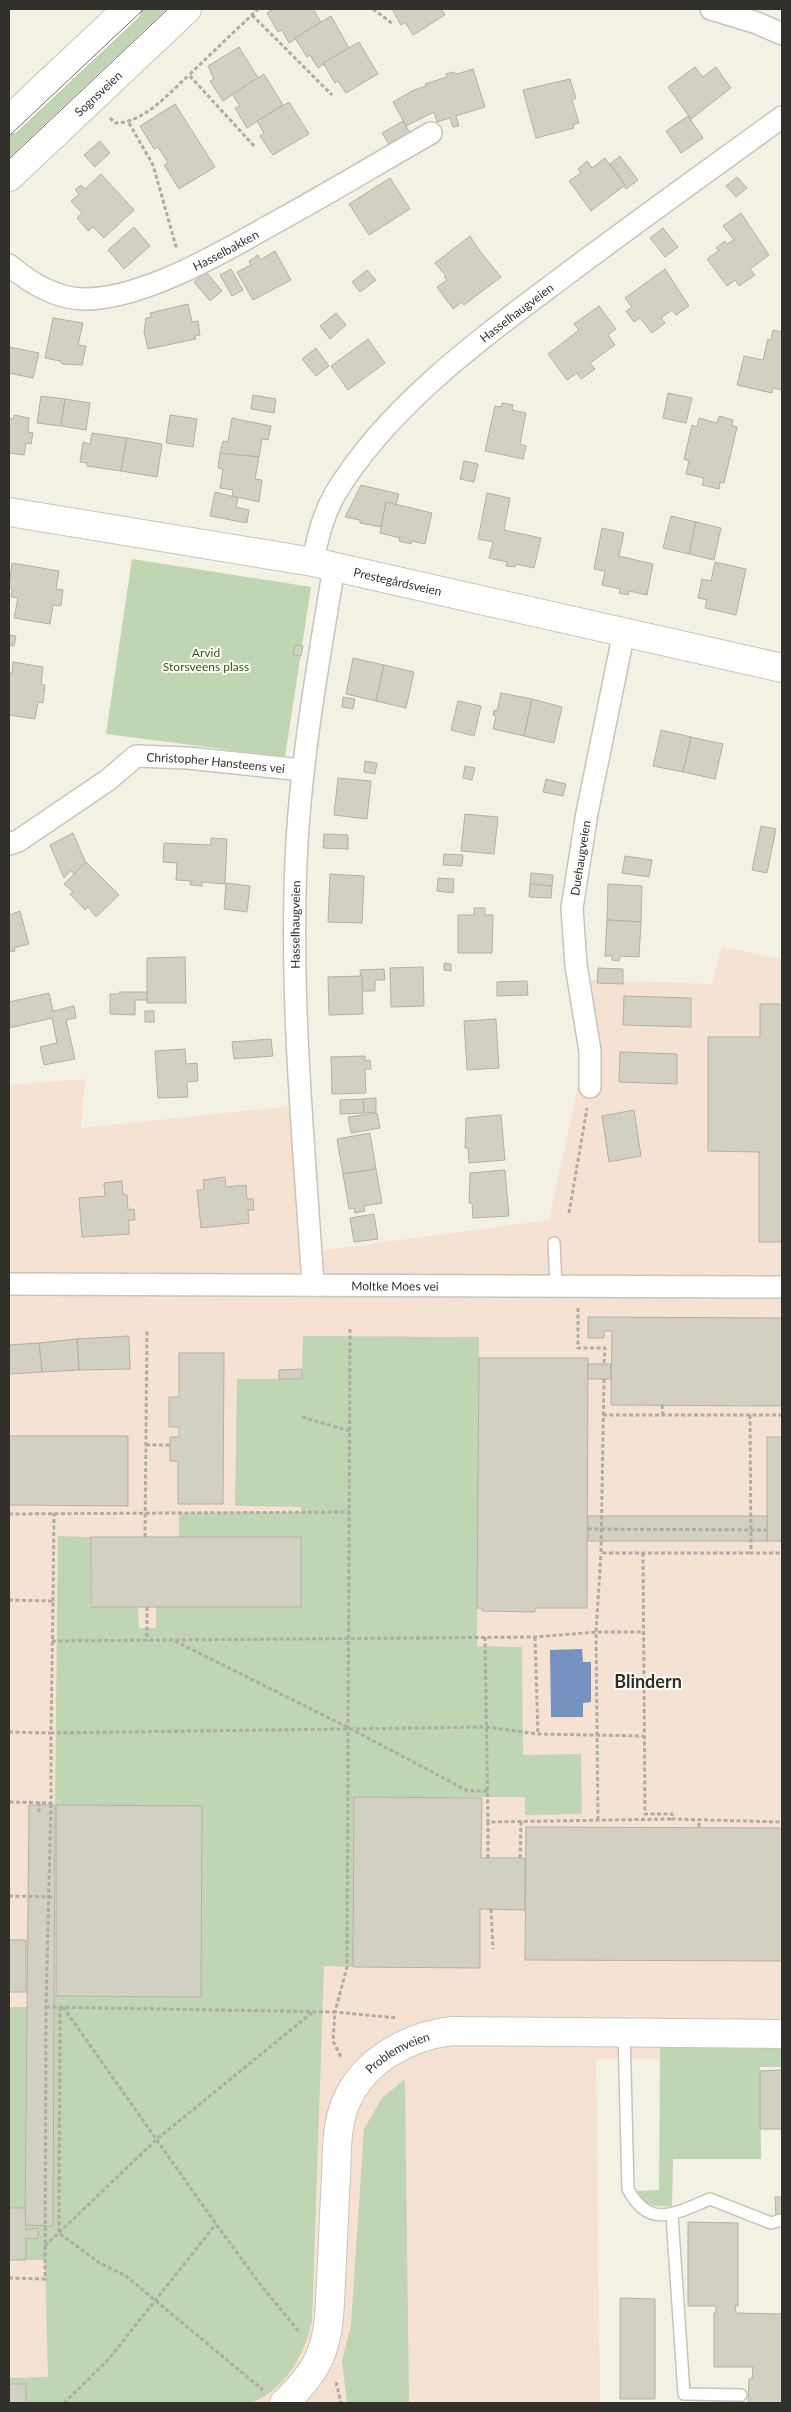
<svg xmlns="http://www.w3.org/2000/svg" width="791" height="2412" viewBox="0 0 791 2412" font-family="Lato,sans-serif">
<rect width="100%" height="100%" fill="#f3f0e4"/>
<path fill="#f6e2d3" d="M722,947L782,959V2046L660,2044V2059H596L600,2403H9V1085L85,1079L81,1128L301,1105L311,1252L549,1220L578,1087H590L579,980L712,984Z"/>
<g fill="#c0d5b1">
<path d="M137,9H176L9,167V130Z"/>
<path d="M132,559L311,587L285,757L106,734Z"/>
<path d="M303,1336L479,1337L477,1646L522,1647L523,1755L581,1754L582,1814L525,1815V1797H354L353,1967L324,1966L312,2321C304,2356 286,2389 251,2403H9V2378L48,2377L45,2260H26L25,2225H53L54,1995L200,1996L202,1806L55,1805L58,1536L91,1537L90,1607H138L139,1628H156V1607L300,1538L179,1537V1513L301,1512V1507L235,1506L237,1379H302Z"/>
<path d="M9,2007H28L25,2208H9Z"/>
<path d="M660,2043L782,2046V2067H760L761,2159H673L672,2206C655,2207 645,2207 637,2191L659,2190Z"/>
<path d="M405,2079L409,2403H347L342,2361L351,2325L364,2129L382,2098Z"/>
</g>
<path fill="#7592c1" d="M582,1649L583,1662H591V1702L583,1703V1717H551L550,1650Z"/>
<g fill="#d2cfc3" stroke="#b3b1a5">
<path d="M273,9H313L321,22L289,43L282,30L278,32L267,13Z"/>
<path d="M392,9H441L445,15L413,35L405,22L401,25Z"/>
<path d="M331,16L349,48L318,68L310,55L307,57L295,38Z"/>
<path d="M359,42L378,74L346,93L338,81L335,83L323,63Z"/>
<path d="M239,47L258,78L223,101L210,81L214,79L208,66Z"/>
<path d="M695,67L703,77L716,67L731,88L691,119L668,87Z"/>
<path d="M473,69L485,107L456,116L459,126L453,127L450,118L437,122L434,112L406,126L393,102L414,90L426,86L425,84L447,77L446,74L453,72L457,74Z"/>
<path d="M264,74L283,105L247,128L235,108L240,106L232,94Z"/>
<path d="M570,79L576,98L572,100L579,123L573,125L574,128L536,138L523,90Z"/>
<path d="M289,102L309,134L273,155L260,136L264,133L257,121Z"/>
<path d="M175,104L215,167L179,189L164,165L168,163L158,147L154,149L140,126Z"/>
<path d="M688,116L703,138L681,153L666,131Z"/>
<path d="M403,121L412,136L391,148L382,133Z"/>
<path d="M100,141L110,153L95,167L84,155Z"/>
<path d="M620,156L638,180L626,189L623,186L625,185L610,164Z"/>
<path d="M605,158L625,185L591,211L569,181L581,173L578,169L587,161L592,168Z"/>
<path d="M101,174L134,210L104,238L93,227L88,231L77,218L82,213L71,201L79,194L75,190L81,185L85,189Z"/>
<path d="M737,177L747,188L736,197L726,186Z"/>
<path d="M390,178L410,209L369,235L349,204Z"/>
<path d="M741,213L769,255L750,269L755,275L739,286L735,280L727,286L707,259L719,250L716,248L725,241L727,244L734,240L723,226Z"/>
<path d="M134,227L150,246L124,269L108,250Z"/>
<path d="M663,228L678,247L665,257L650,238Z"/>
<path d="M470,236L479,250L501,277L464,305L462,302L453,309L437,287L447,280L444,277L446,276L435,263Z"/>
<path d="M275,251L291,280L253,300L237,272L251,265L249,261L258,255L260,260Z"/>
<path d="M231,269L243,290L232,296L220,275Z"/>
<path d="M665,269L689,306L676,315L672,310L661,318L665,323L652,333L640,318L634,322L626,311L632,307L625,298Z"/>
<path d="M367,270L376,280L360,292L352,282Z"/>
<path d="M206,272L222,291L210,301L194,282Z"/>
<path d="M188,304L192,322L198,321L200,335L195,336L196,339L148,349L144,332L146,318L151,317L150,313Z"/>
<path d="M599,306L616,329L608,335L615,345L590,363L595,369L581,379L577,373L567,380L548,354L579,330L574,324Z"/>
<path d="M336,313L346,325L330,339L320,326Z"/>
<path d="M53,318L83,323L78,345L86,346L82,365L62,364L60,361L45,358Z"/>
<path d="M773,330L782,332V390L773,388L772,393L737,385L744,356L763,360L768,339L771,340Z"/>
<path d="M368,339L385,363L348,390L331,366Z"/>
<path d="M9,347L39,353L33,378L9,373Z"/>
<path d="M316,348L329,366L316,376L302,359Z"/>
<path d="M668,393L692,398L686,423L663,418Z"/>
<path d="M253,395L276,399L274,413L251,409Z"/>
<path d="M41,396L65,399L61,426L37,423Z"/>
<path d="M65,399L90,403L86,430L61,426Z"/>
<path d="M502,403L513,405L512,410L526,413L520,444L526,446L523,459L485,451L495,406L501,407Z"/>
<path d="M14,415L29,418L28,432L33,433L31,444L26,443L24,455L9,453V418L13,419Z"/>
<path d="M170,415L197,419L193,447L166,443Z"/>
<path d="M719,416L733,420L732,426L737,427L724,483L720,482L719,489L702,485L704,478L686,474L689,461L684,459L692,425L697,427L699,418L717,423Z"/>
<path d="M232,418L271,426L268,440L262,439L259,457L220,453L223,441L228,442Z"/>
<path d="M92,433L127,438L121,471L87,466V463L80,462L83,442L90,444Z"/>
<path d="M127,438L162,444L157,477L121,471Z"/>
<path d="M220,453L259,457L255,479L262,480L259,502L232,496L233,490L220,488L223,469L218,468Z"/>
<path d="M464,461L478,464L474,482L460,479Z"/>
<path d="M361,485L399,494L396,505L386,502L381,527L360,523V520L345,517Z"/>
<path d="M215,492L238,498L236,507L249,510L247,523L210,516Z"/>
<path d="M487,493L510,498L504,530L541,538L534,568L516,564L515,567L506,566L507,562L489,558L493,542L478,539Z"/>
<path d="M386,502L432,513L425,544L412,541L411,544L399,541L400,538L380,533Z"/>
<path d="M671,516L696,522L689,554L663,548Z"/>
<path d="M696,522L721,528L714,560L689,554Z"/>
<path d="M602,528L624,533L619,556L653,564L647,595L629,591L628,595L619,593L620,589L602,585L605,571L594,569Z"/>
<path d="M715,562L746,569L736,615L705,608L707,600L698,598L702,579L711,581Z"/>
<path d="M12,563L59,571L56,589L63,590L61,606L53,605L50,624L14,618L18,598L11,597L12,589L9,588Z"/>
<path d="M9,635L16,636L14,646L9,645Z"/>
<path d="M295,645L303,646L301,656L293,655Z"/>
<path d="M353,658L384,665L376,701L346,694Z"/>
<path d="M13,662L43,667L41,684L45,685L43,703L38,702L35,719L9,715V673H12Z"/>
<path d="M384,665L414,672L406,708L376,701Z"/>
<path d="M501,693L532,699L524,736L493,729L496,716L493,715L494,710L497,711Z"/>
<path d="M343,697L355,699L353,709L342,707Z"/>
<path d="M532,699L562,707L554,743L524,736Z"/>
<path d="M458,701L481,706L474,736L451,730Z"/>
<path d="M661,730L691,737L683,772L653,766Z"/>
<path d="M691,737L723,744L715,779L683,772Z"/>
<path d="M365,761L377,763L375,774L364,772Z"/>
<path d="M465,766L475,768L472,780L463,778Z"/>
<path d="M338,778L371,781L367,819L334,815Z"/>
<path d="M546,779L566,784L563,796L543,792Z"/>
<path d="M465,814L498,817L494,854L461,851Z"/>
<path d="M761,826L776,829L767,873L752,870Z"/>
<path d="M73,833L86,863L74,874L71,870L64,878L50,845Z"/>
<path d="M324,834L348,835V849L323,848Z"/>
<path d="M211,838L227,839L225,884L202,882V886L190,885L191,881L176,880L177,863L163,862L164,843L211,845Z"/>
<path d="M444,854L463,855L462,866L443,865Z"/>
<path d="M625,856L652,860L649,877L622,873Z"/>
<path d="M86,862L119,895L96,917L88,907L85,910L70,894L73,892L64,884Z"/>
<path d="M531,873L553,875L552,886L530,884Z"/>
<path d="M330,874L364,876L362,923L328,922Z"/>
<path d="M438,878L454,879L453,893L437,891Z"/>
<path d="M226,883L250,886L247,912L224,909Z"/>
<path d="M530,884L552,886L551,898L529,897Z"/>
<path d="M608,884L642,886L641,922L607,920Z"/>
<path d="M474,908H485V915H493L492,953H458V915H474Z"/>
<path d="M20,911L29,944L14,948L15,951L9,952V915Z"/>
<path d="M607,920L641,922L639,957L620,956L619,961L612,960V956H605Z"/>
<path d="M185,957L186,1003H147V958Z"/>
<path d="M444,963L451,964V971L444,970Z"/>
<path d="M423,967L424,1006L391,1007L390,968Z"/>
<path d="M598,968L623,969V984L597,983Z"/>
<path d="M384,969L385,980H375V991H362L360,970Z"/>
<path d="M362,976L363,1014L329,1015L328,977Z"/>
<path d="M527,981L528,995L497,996V982Z"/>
<path d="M119,992H147V1000H135V1015L110,1014V994H120Z"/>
<path d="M49,993L53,1011L74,1006L76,1018L66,1020L75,1059L44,1065L40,1047L57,1043L52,1018L9,1028V1002Z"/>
<path d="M624,996L691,998V1027L623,1025Z"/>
<path d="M760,1004H782V1242H759V1152L708,1151V1037H760Z"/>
<rect x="145" y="1011" width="9" height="11"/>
<path d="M496,1019L499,1068L467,1070L464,1021Z"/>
<path d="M271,1039L273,1056L234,1059L232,1042Z"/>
<path d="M185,1049L186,1064L197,1063L198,1081L187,1082L188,1097L158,1098L155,1051Z"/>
<path d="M620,1052L677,1054V1084L619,1082Z"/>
<path d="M365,1056V1061L370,1060L371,1069H365L366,1093L332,1094L331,1057Z"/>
<path d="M376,1098V1112L364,1113L363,1099Z"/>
<path d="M363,1099L364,1113L340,1114V1100Z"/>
<path d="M634,1110L641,1156L609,1162L602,1116Z"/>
<path d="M377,1113L380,1128L351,1133L348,1117Z"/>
<path d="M501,1115L505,1160L469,1163L468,1148H465L466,1118Z"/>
<path d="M370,1133L376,1169L343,1174L337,1139Z"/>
<path d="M376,1169L382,1203L364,1206L365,1211L355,1213L354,1208L349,1209L343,1174Z"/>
<path d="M505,1170L509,1216L473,1218L472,1203H469L470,1173Z"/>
<path d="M225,1177L226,1187L246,1185L247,1199H253L254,1210H248L249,1223L201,1228L197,1190H204L203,1180Z"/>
<path d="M122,1181L123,1195H127L128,1210L134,1209L135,1220H129V1234L82,1237L79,1198L105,1196L104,1183Z"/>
<path d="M374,1214L378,1239L354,1242L350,1218Z"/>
<path d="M588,1317L782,1318V1406L611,1405L612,1331H604V1338H588Z"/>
<path d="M129,1336L130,1369L79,1370L77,1339Z"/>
<path d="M77,1339L79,1370L42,1372L39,1343Z"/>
<path d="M39,1343L42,1372L9,1374V1345Z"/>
<path d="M179,1353H224L223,1504H178V1461H170V1437H179V1427H169V1397H179Z"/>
<path d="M479,1358H588L587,1608H535V1612L482,1611V1608H477Z"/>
<rect x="588" y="1364" width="23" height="15"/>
<path d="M302,1369V1379H279V1370Z"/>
<path d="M9,1436H128V1506L9,1505Z"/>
<rect x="767" y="1437" width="15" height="104"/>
<rect x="588" y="1516" width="179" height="25"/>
<rect x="91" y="1537" width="210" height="70"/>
<path d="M354,1797L482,1798L481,1858H525V1910L480,1909V1968L353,1967Z"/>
<path d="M29,1805H55L53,2226L25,2225Z"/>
<path d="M56,1805L202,1806L201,1997L56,1996Z"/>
<path d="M526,1827L782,1828V1961L525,1960Z"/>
<rect x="9" y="1940" width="17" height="52"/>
<path d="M782,2070V2129H760V2071Z"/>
<path d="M775,2197H782V2216H776Z"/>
<path d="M9,2208H25L26,2230L38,2228V2239L26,2238V2260H9Z"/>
<path d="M688,2222L738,2223V2306H735L736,2313L782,2314V2403H748L749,2379H752L753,2367H714V2313H716V2306H688Z"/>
<path d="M620,2298L655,2299V2399H620Z"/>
<rect x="9" y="2384" width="17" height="19"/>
</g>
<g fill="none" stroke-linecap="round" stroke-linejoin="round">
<g stroke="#c7c5b9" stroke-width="14">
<g id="lane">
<path d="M554,1243L556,1288"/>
<path d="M624,2031L628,2189C649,2230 676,2213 710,2199L771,2223L781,2220L782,2221"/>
<path d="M672,2215L684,2394L741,2395"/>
</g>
</g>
<g stroke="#c7c5b9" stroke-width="24">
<g id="street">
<path d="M711,9L757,23L782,34"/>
<path id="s1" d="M9,265C30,283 55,298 83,299C140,300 220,254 269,226C324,196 377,164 431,133"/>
<path id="s2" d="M313,562C317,538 323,515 335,494C387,407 479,340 559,280C632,225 708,171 782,117"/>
<path id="s3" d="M9,844L18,841L108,780L136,756L188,758L302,770"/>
<path id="s4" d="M590,1087V1051L576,965L572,908L587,813L624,632"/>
<path id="s5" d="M9,1284L782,1287"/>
<path id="s6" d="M313,1285C304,1144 290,1004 296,862C300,763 318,665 334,567"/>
</g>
</g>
<g stroke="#c7c5b9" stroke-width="30">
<g id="secondary">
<path d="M9,120L127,9"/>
<path id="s7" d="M9,177L187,9"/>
<path id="s8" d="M9,512L313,562L782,668"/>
<path id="s9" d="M284,2403C299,2389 315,2371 322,2351C330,2329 330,2303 331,2280C333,2245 334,2211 336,2177C337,2152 336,2125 346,2102C364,2060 409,2036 452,2031L782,2034"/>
</g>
</g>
<g stroke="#afaca3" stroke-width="3" stroke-dasharray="4 2.5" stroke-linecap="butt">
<path d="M373,9L393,24"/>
<path d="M252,15L332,95"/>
<path d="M110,118L115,123C144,123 168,94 189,75"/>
<path d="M129,123L153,165L177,250"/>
<path d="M254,146L189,75L258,9"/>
<path d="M569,1213L587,1108"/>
<path d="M578,1308V1348H605L604,1364"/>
<path d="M350,1329L347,1967L335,2012L397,2018"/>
<path d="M604,1379L601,1553H751"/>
<path d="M662,1405L663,1416"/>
<path d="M603,1415H782"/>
<path d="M750,1415L751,1553H782"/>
<path d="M302,1417L350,1431"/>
<path d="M146,1445H170"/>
<path d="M9,1514L349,1512"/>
<path d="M588,1529L766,1530"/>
<path d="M145,1537L147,1330"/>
<path d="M643,1553L645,1814H672V1819L782,1822"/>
<path d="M9,1600L53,1601L51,1733L487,1727L538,1734L643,1736"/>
<path d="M53,1601L54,1513"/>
<path d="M147,1607V1641"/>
<path d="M485,1637L488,1822L672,1819"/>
<path d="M535,1637L538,1734"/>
<path d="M52,1641L535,1637L596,1632H643"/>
<path d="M175,1641L349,1728L468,1791H488"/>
<path d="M9,1732L51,1733V1803L9,1802"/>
<path d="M39,1802V1812"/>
<path d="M598,1820L596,1632L601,1553"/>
<path d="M699,1827V1820"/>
<path d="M488,1858V1822"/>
<path d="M520,1858L521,1821"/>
<path d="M9,1896L55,1897"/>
<path d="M491,1909L493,1949"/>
<path d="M46,2007L335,2012L333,2041L342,2059"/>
<path d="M60,2007L59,2233L98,2262L126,2276L263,2390"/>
<path d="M63,2007L216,2224L260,2284L300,2333"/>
<path d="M45,2246L157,2139L314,2011"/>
<path d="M9,2278L45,2279L46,2007L51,1803"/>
<path d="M336,2382L341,2403"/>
<path d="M64,2403L108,2360L216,2224"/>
</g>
<use href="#lane" stroke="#fff" stroke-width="11"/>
<use href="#street" stroke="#fff" stroke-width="21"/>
<use href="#secondary" stroke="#fff" stroke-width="28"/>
<g stroke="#6a6961" stroke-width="1">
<path d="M9,136L144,9"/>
<path d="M9,159L168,9"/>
</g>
</g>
<g text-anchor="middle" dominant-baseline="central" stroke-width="4" stroke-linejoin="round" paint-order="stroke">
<g font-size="12" fill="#31302b" stroke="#fffef9">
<text stroke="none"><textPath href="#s7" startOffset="122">Sognsveien</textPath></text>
<text stroke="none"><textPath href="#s1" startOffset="235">Hasselbakken</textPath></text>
<text stroke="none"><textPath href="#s2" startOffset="330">Hasselhaugveien</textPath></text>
<text stroke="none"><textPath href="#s8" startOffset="395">Prestegårdsveien</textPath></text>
<text stroke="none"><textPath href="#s3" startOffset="235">Christopher Hansteens vei</textPath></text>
<text stroke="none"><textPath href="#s4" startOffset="231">Duehaugveien</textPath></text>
<text stroke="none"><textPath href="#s6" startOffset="361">Hasselhaugveien</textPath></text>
<text stroke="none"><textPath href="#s5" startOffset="386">Moltke Moes vei</textPath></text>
<text stroke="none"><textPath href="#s9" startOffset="390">Problemveien</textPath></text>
</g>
<g font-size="12" fill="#34580d" stroke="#fffef9">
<text x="206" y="652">Arvid<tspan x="206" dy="14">Storsveens plass</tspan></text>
</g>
<g font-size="18" font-weight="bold" fill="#302e25" stroke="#fffef9">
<text x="648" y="1681">Blindern</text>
</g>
</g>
<rect width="791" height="2412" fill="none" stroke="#31302b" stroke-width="20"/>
</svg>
